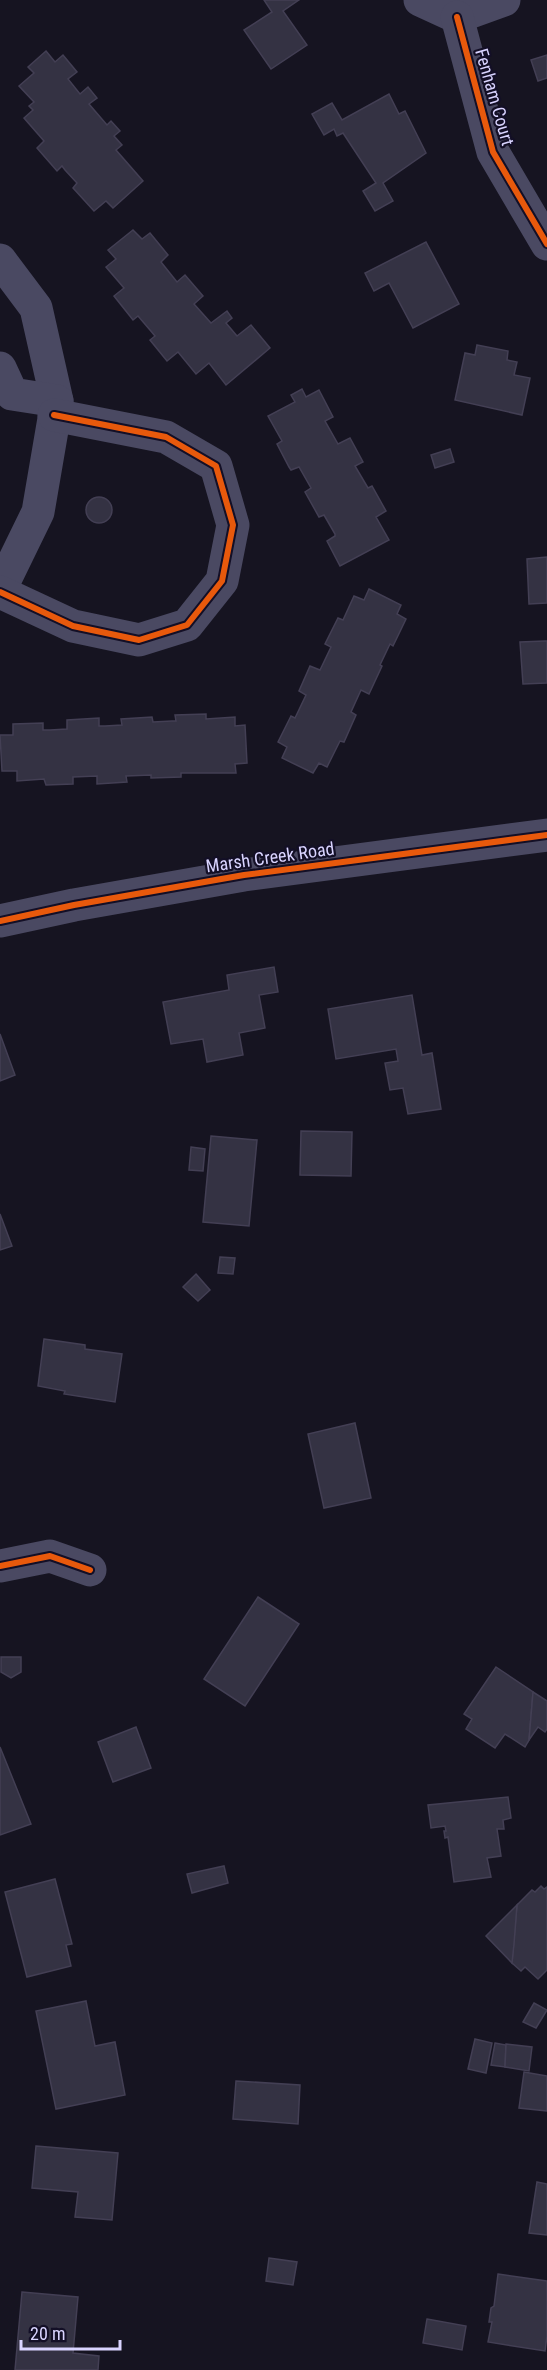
<svg xmlns="http://www.w3.org/2000/svg" width="547" height="2370" viewBox="0 0 547 2370" font-family="'Roboto Condensed',sans-serif">
<rect width="100%" height="100%" fill="#161421"/>
<g fill="#343243" stroke="#433f54" stroke-width="1.5">
<path d="M299,0L283,11L307,45L271,69L244,30L272,12L264,0Z"/>
<path d="M46,51L55,62L63,55L77,72L68,79L80,94L88,87L97,98L89,104L107,125L111,121L120,131L114,136L122,145L116,150L143,181L113,208L106,201L94,211L73,188L77,183L65,170L62,166L57,171L37,148L44,141L24,118L33,110L29,106L34,102L19,86L34,73L28,67Z"/>
<path d="M547,55V78L538,81L531,60Z"/>
<path d="M389,94L399,114L405,111L426,153L383,183L393,201L375,211L363,191L376,183L343,133L337,136L334,129L324,135L312,114L332,103L342,120Z"/>
<path d="M133,230L142,239L150,233L168,255L161,262L177,282L185,275L203,296L194,304L211,323L227,311L232,318L226,323L237,336L251,325L270,348L226,385L209,363L196,374L178,352L167,361L150,340L155,336L150,330L138,316L133,320L114,296L124,288L106,267L116,259L108,250Z"/>
<path d="M426,242L459,304L413,328L389,283L374,291L365,273Z"/>
<path d="M477,345L508,351L507,360L517,362L514,375L530,378L522,415L455,400L465,353L475,355Z"/>
<path d="M302,389L306,397L319,390L333,417L325,421L338,444L350,438L363,462L355,466L368,488L372,486L386,511L376,517L389,540L340,566L327,541L335,536V534L324,515L319,517L305,492L311,488L299,467L291,470L289,467L277,444L282,441L268,416L295,402L291,395Z"/>
<path d="M450,449L454,462L435,468L431,455Z"/>
<circle cx="99" cy="510" r="13"/>
<path d="M547,557V603L529,604L527,559Z"/>
<path d="M369,589L401,605L397,614L406,619L393,646L390,644L380,665L382,666L369,694L361,690L351,712L356,715L344,742L340,741L327,767L319,763L313,773L282,758L287,747L278,742L291,716L295,718L306,695L299,691L310,666L320,670L331,647L325,644L338,618L343,620L354,596L364,600Z"/>
<path d="M545,641H547V683L523,684L520,642Z"/>
<path d="M206,714V719L235,717V726L245,725L247,763L235,764L236,773H181V777L151,778V775L126,776L127,782L97,784V776L73,777V784L46,785L44,779L17,781V771H2L0,735H13V724L43,723V730H50L67,729V720L99,718V726H105L122,725L121,719L152,717L153,722L172,721H176L175,715Z"/>
<path d="M274,967L278,992L259,995L265,1028L239,1033L243,1055L207,1062L203,1039L171,1044L163,1002L229,990L227,975Z"/>
<path d="M412,995L422,1055L432,1053L441,1109L408,1114L403,1088L390,1090L385,1063L398,1061L396,1049L336,1059L328,1009Z"/>
<path d="M0,1034L15,1075L0,1081Z"/>
<path d="M301,1131L352,1132L351,1176L300,1175Z"/>
<path d="M211,1136L257,1140L249,1226L203,1222Z"/>
<path d="M191,1147L205,1149L203,1171L189,1170Z"/>
<path d="M0,1214L12,1246L0,1250Z"/>
<path d="M220,1257L235,1258L233,1274L218,1273Z"/>
<path d="M196,1274L210,1290L198,1301L183,1287Z"/>
<path d="M44,1339L85,1345V1349L122,1354L115,1402L64,1394L65,1391L38,1386Z"/>
<path d="M355,1423L371,1498L324,1508L308,1434Z"/>
<path d="M258,1597L299,1624L245,1706L204,1679Z"/>
<path d="M1,1657H21V1672L11,1678L1,1672Z"/>
<path d="M496,1667L533,1692L529,1740L525,1747L505,1734L495,1748L466,1729L472,1719L464,1714Z"/>
<path d="M533,1692L547,1701V1729L545,1732L538,1727L529,1740Z"/>
<path d="M136,1727L151,1768L113,1782L98,1742Z"/>
<path d="M0,1747L31,1824L0,1835Z"/>
<path d="M508,1797L511,1818L503,1820L504,1829H497L501,1856L487,1858L491,1877L454,1882L448,1837L445,1838L444,1831H446L445,1826L431,1828L428,1805Z"/>
<path d="M224,1866L228,1883L192,1893L187,1874Z"/>
<path d="M55,1879L72,1944L66,1945L71,1966L27,1977L5,1892Z"/>
<path d="M541,1886L544,1889L547,1887V1970L538,1979L525,1967L521,1971L512,1963L517,1905L532,1890L535,1892Z"/>
<path d="M517,1905L514,1944L512,1963L486,1936Z"/>
<path d="M86,2001L95,2046L115,2042L125,2095L56,2109L36,2011Z"/>
<path d="M534,2003L547,2010L536,2028L523,2022Z"/>
<path d="M475,2039L492,2043L486,2073L468,2069Z"/>
<path d="M495,2043L506,2045L505,2067L491,2065Z"/>
<path d="M506,2044L532,2047L529,2071L505,2067Z"/>
<path d="M524,2072L547,2076V2111L519,2108Z"/>
<path d="M236,2081L300,2085L298,2124L233,2119Z"/>
<path d="M36,2146L118,2153L112,2220L75,2217L78,2192L32,2188Z"/>
<path d="M537,2182L547,2184V2235L529,2233Z"/>
<path d="M269,2258L297,2262L293,2285L266,2281Z"/>
<path d="M498,2274L547,2281V2336L545,2351L488,2342L492,2322H489L491,2308L494,2306Z"/>
<path d="M22,2292L78,2297L73,2353L99,2356L98,2370H15Z"/>
<path d="M427,2319L466,2326L462,2350L423,2343Z"/>
</g>
<g fill="none" stroke-linecap="round" stroke-linejoin="round">
<g stroke="#4a4962" stroke-width="33">
<path d="M420,0L457,17L504,0"/>
<path d="M457,17L493,152L547,244"/>
<path d="M0,260L36,308L57,401L38,512L0,590"/>
<path d="M0,368L12,394L57,401"/>
<path d="M0,592L73,626L139,640L187,625L222,581L233,525L216,466L166,437L54,415"/>
<path d="M0,921L74,905L244,875L547,835"/>
<path d="M0,1566L50,1556L90,1570"/>
</g>
<g stroke="#130f26" stroke-width="10">
<g id="cycleway">
<path d="M457,17L493,152L547,244"/>
<path d="M0,592L73,626L139,640L187,625L222,581L233,525L216,466L166,437L54,415"/>
<path d="M0,921L74,905L244,875L547,835"/>
<path d="M0,1566L50,1556L90,1570"/>
</g>
</g>
<use href="#cycleway" stroke="#e8590c" stroke-width="6"/>
</g>
<g text-anchor="middle" dominant-baseline="central" stroke-width="4.5" stroke-linejoin="round" paint-order="stroke">
<g font-size="18" fill="#d9d4ff" stroke="#130f26">
<text transform="translate(495 97) rotate(74)">Fenham Court</text>
<text transform="translate(270 857) rotate(-8)">Marsh Creek Road</text>
</g>
</g>
<path d="M21 2340v9h99v-9" fill="none" stroke="#d9d4ff" stroke-width="3"/>
<text x="30" y="2340" font-size="18" fill="#d9d4ff" stroke="#130f26" stroke-width="4.5" paint-order="stroke">20 m</text>
</svg>
